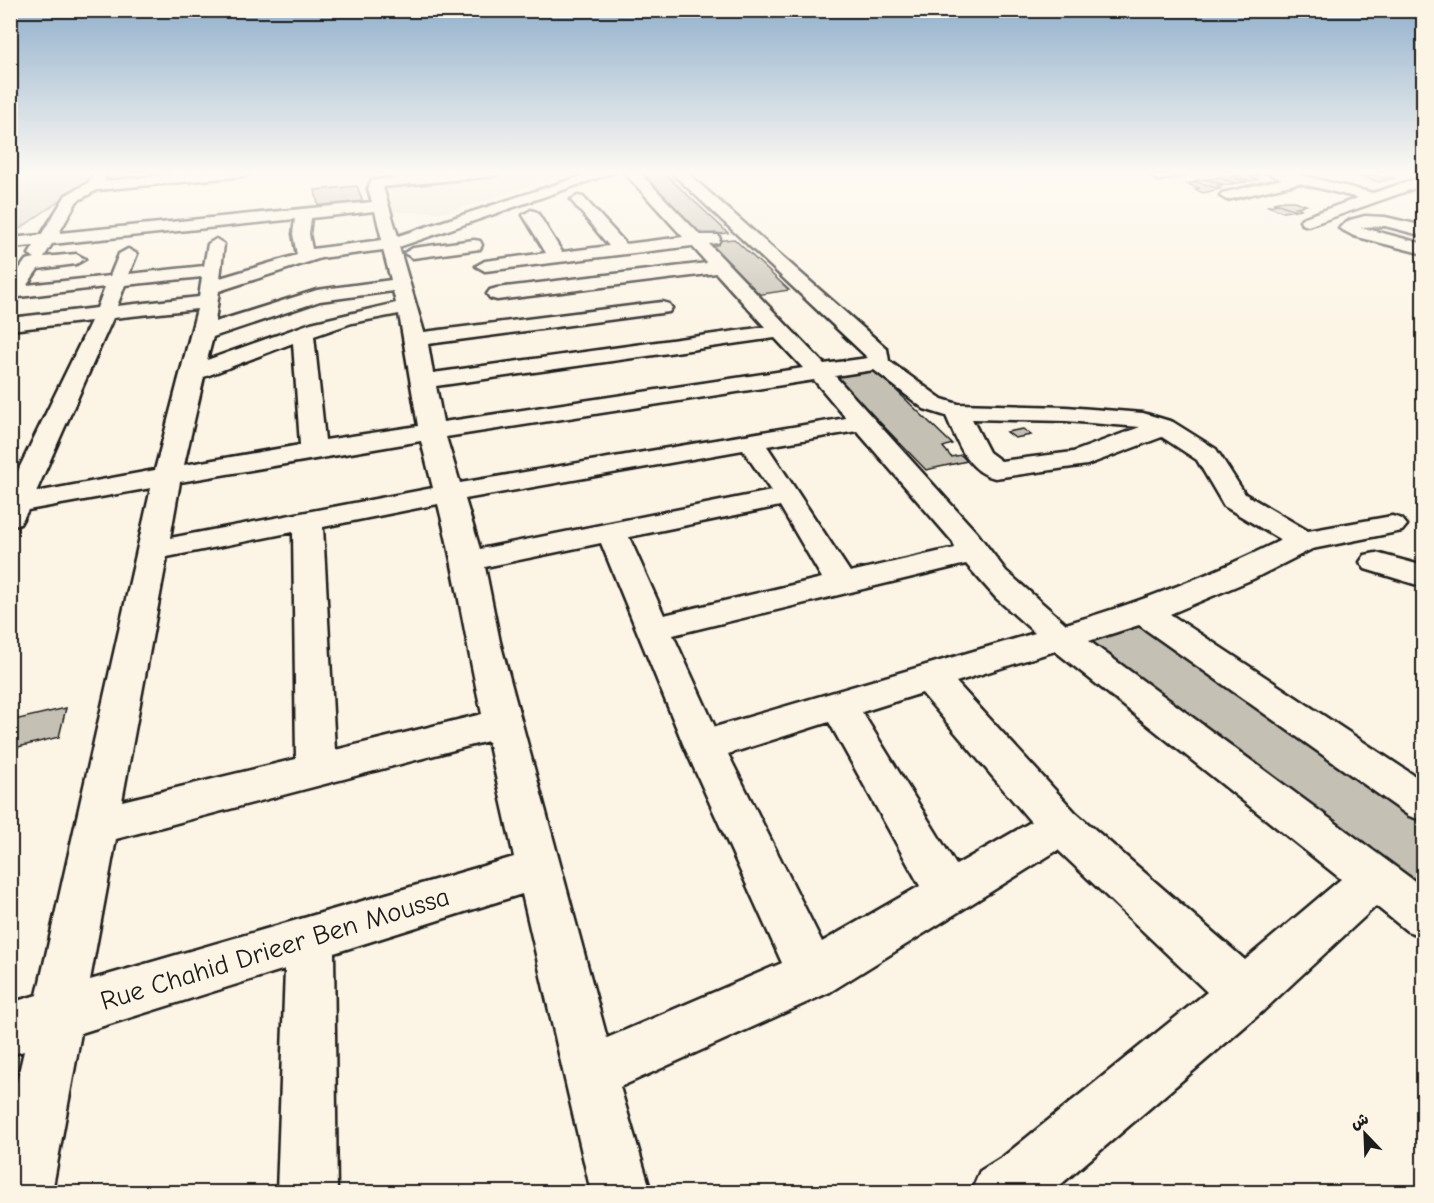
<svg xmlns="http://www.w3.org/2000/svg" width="1434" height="1203" viewBox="0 0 1434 1203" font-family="'Comic Neue','Playpen Sans Arabic',sans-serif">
<rect width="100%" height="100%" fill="#fcf5e5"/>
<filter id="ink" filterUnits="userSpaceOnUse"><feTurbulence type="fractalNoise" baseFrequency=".0167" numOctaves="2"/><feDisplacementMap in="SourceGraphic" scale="12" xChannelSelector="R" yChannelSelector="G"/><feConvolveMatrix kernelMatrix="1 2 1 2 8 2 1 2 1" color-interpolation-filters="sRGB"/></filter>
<g filter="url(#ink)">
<path fill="#ebe5d6" d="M508,172H574L449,212H393L387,183Z"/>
<path fill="#dbd5c8" stroke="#7c7872" stroke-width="1.5" d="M10,172H93L87,181L18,230L11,231Z"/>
<g fill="#c4c0b3" stroke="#1c1c1c" stroke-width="1.5">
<path d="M635,172H663L728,233L699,236Z"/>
<path d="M1249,172L1260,175L1250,177L1259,179L1250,181L1231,176Z"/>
<path d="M1361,172L1383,177L1395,178L1379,182L1353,174Z"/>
<path d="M1226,175L1247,182L1237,183L1216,177Z"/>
<path d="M1219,178L1236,183L1225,185L1207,179Z"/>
<path d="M1205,179L1221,184L1218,185L1223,186L1215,188L1194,181Z"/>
<path d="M1196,182L1220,189L1203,193L1195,189L1199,188L1187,184Z"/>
<path d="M357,186L364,204L319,209L315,190Z"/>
<path d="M1284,201H1294L1306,205L1296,207L1302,209L1296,210L1273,203Z"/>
<path d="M1278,204L1296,210L1283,212L1268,206Z"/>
<path d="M734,239L789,290L756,295L704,242Z"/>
<path d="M876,371L952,444L943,447L951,457L961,455L967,461L926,470L836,377Z"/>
<path d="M1023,429L1031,435L1015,438L1007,432Z"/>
<path d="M1143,626L1424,822V896L1088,639Z"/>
<path d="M66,708L59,737L10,749V721Z"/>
</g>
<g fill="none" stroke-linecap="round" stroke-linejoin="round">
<g stroke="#1c1c1c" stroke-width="5">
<g id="minor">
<path d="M94,172H108L104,181L200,172H252L245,176L97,190L77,201L59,233L372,202L368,189L371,181L376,180L449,172H501L494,176L383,187L398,236L594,172H615L399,247L424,332L662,302L669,304L672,308L669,312L428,344L433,373L765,327L716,273L497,300L490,298L487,294L490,290L497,288L707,263L692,246L485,271L476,266L485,261L546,253L523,215L531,210L537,212L562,252L609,246L571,200L578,196L583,197L626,244L683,237L624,172H639L700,235H718L720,239L718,243L709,244L824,364L868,358L671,172H686L887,349L889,361L942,399L958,404L1066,407L1143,413L1173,422L1216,449L1245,494L1308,531L1392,516L1402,519L1407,525L1402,531L1312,549L1253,579L1170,614L1424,782V821L1409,816L1139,625L1089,641L1424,888V937L1407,931L1376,906L1263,1011L1052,1192H971L980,1171L1004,1156L1207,992L1058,850L830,992L620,1087L651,1192H591L522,894L334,953L337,1192H277L285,969L81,1033L52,1192H10V1111L24,1051L10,1055V1003L37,995L151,488L28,510L20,524L10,527V487L91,321L10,330V318L97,308L105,287L19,297L10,302V282L26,260L35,258L29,254L34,246L10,248V238L41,235L66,195L88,183ZM375,211L382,240L312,249L309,234L311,218ZM295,219L293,234L297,255L220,278L224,244L216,239L208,244L204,266L129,274L137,254L128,249L119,254L110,276L27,285L38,269L76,264L85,259L76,254L44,257L52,244ZM383,250L391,280L317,290L215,322L219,291L321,258ZM202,277L199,297L117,306L125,285ZM393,291L396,303L311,323L207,360L213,337L320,301ZM197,309L155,470L36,492L113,318ZM399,314L418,426L325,440L314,336L352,323ZM775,338L803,368L443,422L436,386ZM293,343L300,445L184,465L204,377ZM874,370L924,409L946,416C957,440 966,471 995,478L1087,465L1162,437L1197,460L1224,506L1281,540C1211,575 1141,602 1066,624L1006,571L977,533L835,376ZM814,380L846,418L460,483L446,437ZM972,419L1066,421L1140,427L1073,452L1001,461L989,452ZM857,431L953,542L955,548L850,572L767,446ZM421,441L433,488L170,538L180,482ZM743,450L771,491L480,549L465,499ZM438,504C456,573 466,644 482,714L335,750L323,527ZM780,506L822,578L664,615L629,537ZM293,532L296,759L122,801L167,557ZM601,543L684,746L782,963L607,1038L500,642L485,567ZM966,564L996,598L1035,633L715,727L673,635ZM1055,651L1341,879L1245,960L1076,813L956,682ZM922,693L1031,822L956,865L862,712ZM829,722L920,886L822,942L728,754ZM488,741L514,857L90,980L116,839Z"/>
<path d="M1157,172H1186L1184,175L1158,180L1151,176Z"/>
<path d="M1265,172H1288L1373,193L1424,176V185L1308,226L1302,224L1300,221L1302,218L1358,198L1299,183L1227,200L1220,196L1222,193L1282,179Z"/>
<path d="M1365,216L1385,217L1424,226V236L1385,226L1360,227L1424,244V254L1354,236L1339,228L1350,220Z"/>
<path d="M474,240L480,241L482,245L480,249L413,258L404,253L413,248Z"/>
<path d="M1376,553L1424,566V587L1365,569L1360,562L1365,555Z"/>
</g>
</g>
<use href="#minor" fill="#fcf5e5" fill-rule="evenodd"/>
</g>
</g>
<linearGradient id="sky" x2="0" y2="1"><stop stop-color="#91b0cc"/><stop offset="0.51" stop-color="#fefaf3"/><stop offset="1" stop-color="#fefaf3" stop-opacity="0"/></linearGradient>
<rect width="1434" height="340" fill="url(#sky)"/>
<g text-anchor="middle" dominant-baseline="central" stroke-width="4.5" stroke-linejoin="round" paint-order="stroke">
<g font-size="27" fill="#1c1c1c" stroke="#fcf5e5">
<text transform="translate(275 949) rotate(-17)">Rue Chahid Drieer Ben Moussa</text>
</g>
</g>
<rect width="1434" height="1203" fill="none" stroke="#fcf5e5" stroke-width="36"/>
<rect x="18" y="18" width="1398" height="1167" fill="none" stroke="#1c1c1c" stroke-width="2" filter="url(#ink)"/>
<g transform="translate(1365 1134) rotate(337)" stroke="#fcf5e5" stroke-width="4.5" paint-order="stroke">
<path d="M0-4.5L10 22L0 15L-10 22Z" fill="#1c1c1c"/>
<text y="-9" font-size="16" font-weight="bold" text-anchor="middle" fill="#1c1c1c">ش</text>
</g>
</svg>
